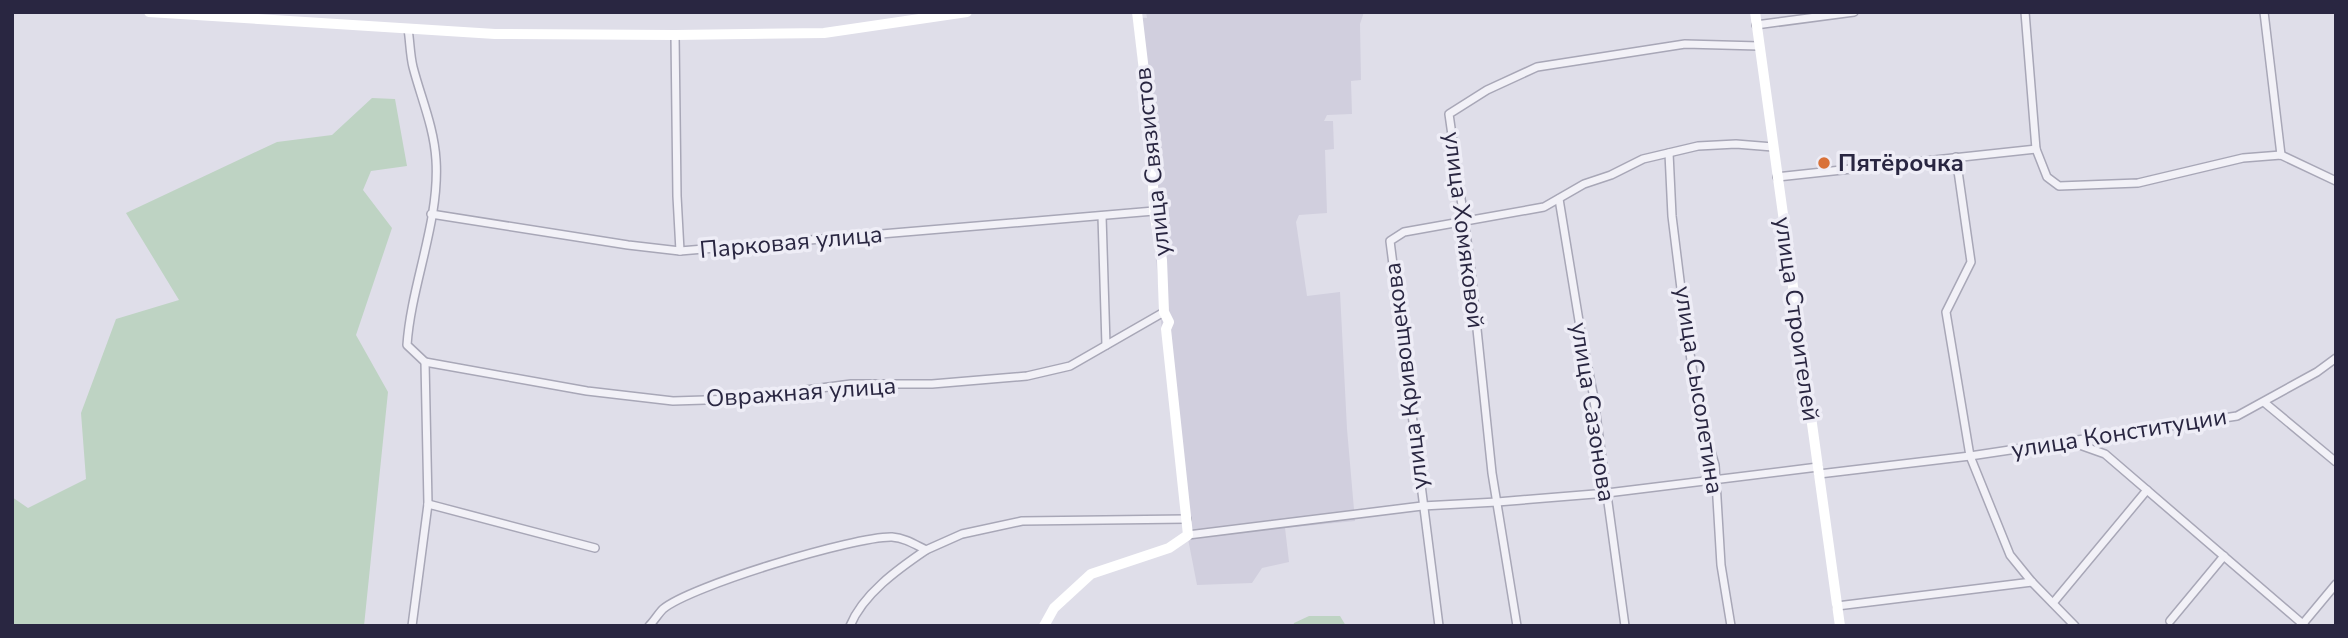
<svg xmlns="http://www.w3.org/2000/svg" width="2348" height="638" viewBox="0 0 2348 638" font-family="'Nunito Sans',sans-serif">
<rect width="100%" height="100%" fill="#dfdee9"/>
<path fill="#d1cfde" d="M1146,12H1364L1360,24L1361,80L1351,81L1352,114L1327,115L1324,121H1333L1334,149L1325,150L1327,213L1299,215L1296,222L1307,296L1340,292L1347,429L1355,521L1285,528L1289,562L1262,568L1252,583L1197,585L1183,513L1162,334L1146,129L1133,17L1147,18Z"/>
<g fill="#bed3c3">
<path d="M372,98L395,99L407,166L371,171L363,190L392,228L356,335L388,392L364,626H12V497L28,508L86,479L81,413L116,319L179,300L126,213L277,142L332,135Z"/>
<path d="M1309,616H1340L1346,626H1293L1294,623Z"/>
</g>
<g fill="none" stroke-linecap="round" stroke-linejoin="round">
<g stroke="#a8a7b7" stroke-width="10">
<g id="street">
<path d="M2025,12L2036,149L2047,177L2059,186L2138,183L2243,158L2281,155L2336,181"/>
<path d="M2264,12L2281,155"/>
<path d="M1756,25L1854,12"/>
<path d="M408,29C410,41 410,55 413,67C421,98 434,127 436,160C440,221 411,285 407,345L425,362L428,504L412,626"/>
<path d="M675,35L677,196L680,251"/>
<path d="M1669,153L1672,216L1685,321L1699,412L1715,465L1721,565L1731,626"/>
<path d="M1956,157L1971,262L1946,312L1970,456L2010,555L2032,582L2075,626"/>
<path d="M1777,177L2036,149"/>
<path d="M1559,199L1581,333L1593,393L1625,626"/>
<path d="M431,214L628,245L680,251L1154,211"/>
<path d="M1102,216L1106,345"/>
<path d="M425,362L587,391L673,401L737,399L851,384H932L1027,376L1070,366L1164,312"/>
<path d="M2265,403L2336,462"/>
<path d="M2074,443L2105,454L2305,626"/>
<path d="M1819,474L1970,456L2237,416L2317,372L2336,358"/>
<path d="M428,504L595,548"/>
<path d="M1188,535L1422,506L1497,502L1607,493L1818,467"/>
<path d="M2053,603L2147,490"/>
<path d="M1837,606L2032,582"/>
<path d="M2170,621L2224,556"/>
<path d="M649,626C654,621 658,614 663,609C690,586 855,536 892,537C905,538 914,544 926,550L962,534L1022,521L1187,519"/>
<path d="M850,626C863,594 898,569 926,550"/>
<path d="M1439,626L1390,241L1404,232L1544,207L1584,184L1611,175L1643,159L1698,146L1736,144L1773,147"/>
<path d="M1517,626L1492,473L1470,262L1449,114L1487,90L1537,67L1685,44L1759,46"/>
<path d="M2301,626L2336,584"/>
</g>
</g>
<use href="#street" stroke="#f2f1f7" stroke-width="7"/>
<g stroke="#fff" stroke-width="10">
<path d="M149,12L495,34L675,35L824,33L967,12"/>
<path d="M1755,12L1840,626"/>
<path d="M1044,626L1054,608L1091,574L1169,548L1188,535L1166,329L1169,322L1164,312L1162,260L1154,211L1151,130L1137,12"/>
</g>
</g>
<circle fill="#d97138" stroke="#eeedf6" stroke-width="2.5" cx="1824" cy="163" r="7"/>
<g text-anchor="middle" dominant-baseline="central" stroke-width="7" stroke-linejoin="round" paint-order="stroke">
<g font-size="24" fill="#292641" stroke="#eeedf6">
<text transform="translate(1152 162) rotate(-96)">улица Связистов</text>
<text transform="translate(1464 230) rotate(83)">улица Хомяковой</text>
<text transform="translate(791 242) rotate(-5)">Парковая улица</text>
<text transform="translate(1797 319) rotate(82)">улица Строителей</text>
<text transform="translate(1406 376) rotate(-97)">улица Кривощекова</text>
<text transform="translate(1699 390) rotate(81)">улица Сысолетина</text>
<text transform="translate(801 392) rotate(-4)">Овражная улица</text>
<text transform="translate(1593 412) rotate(81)">улица Сазонова</text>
<text transform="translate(2119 433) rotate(-9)">улица Конституции</text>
</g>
<g font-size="24" font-weight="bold" fill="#292641" stroke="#eeedf6" text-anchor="start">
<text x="1838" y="163">Пятёрочка</text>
</g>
</g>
<rect width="2348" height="638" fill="none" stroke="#292641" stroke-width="28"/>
</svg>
